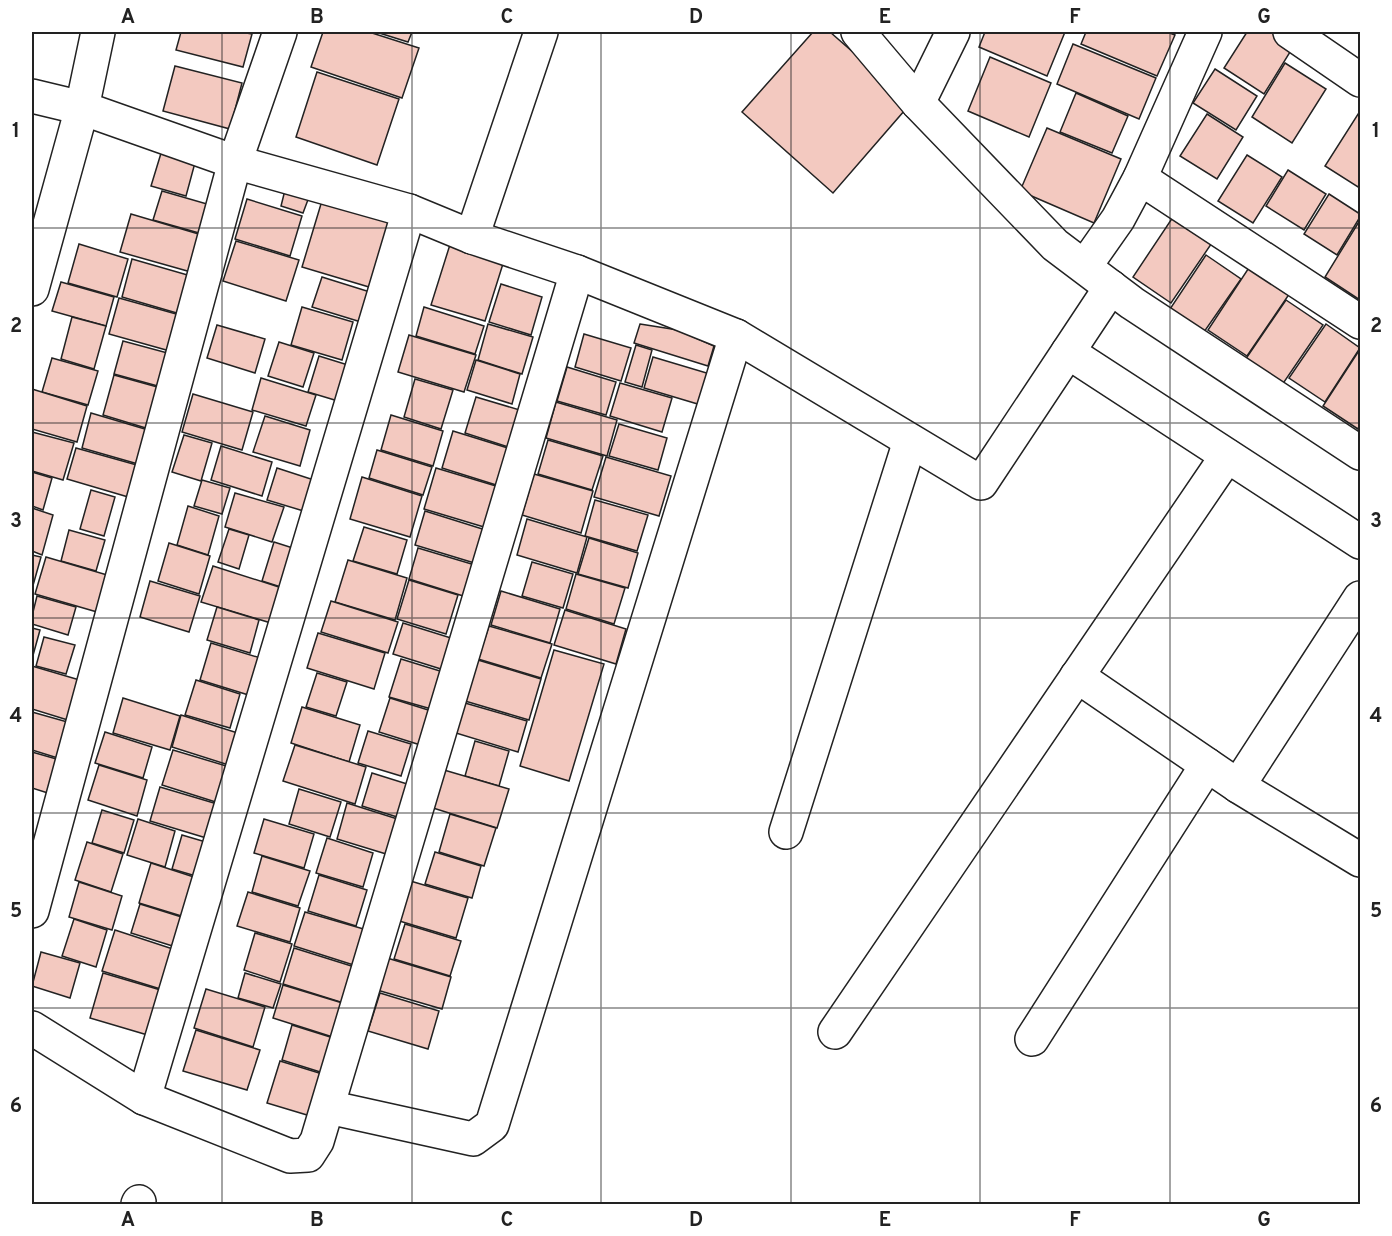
<svg xmlns="http://www.w3.org/2000/svg" width="1392" height="1236" viewBox="0 0 1392 1236" font-family="Overpass,sans-serif">
<rect width="100%" height="100%" fill="#fff"/>
<g fill="#f3c9c0" stroke="#222" stroke-width="1.5">
<path d="M181,32H241L252,34L243,67L176,50Z"/>
<path d="M323,32H369L419,48L402,98L311,67Z"/>
<path d="M376,32H412L408,42Z"/>
<path d="M813,32H830L911,103L833,193L742,112Z"/>
<path d="M985,32H1065L1047,76L979,47Z"/>
<path d="M1086,32H1167L1175,35L1157,76L1081,44Z"/>
<path d="M1247,32H1276L1295,44L1264,94L1224,68Z"/>
<path d="M1073,44L1156,78L1139,119L1057,84Z"/>
<path d="M990,57L1051,83L1029,137L968,111Z"/>
<path d="M1285,63L1326,89L1292,143L1252,117Z"/>
<path d="M175,66L242,83L230,129L163,111Z"/>
<path d="M1215,69L1257,96L1236,130L1193,103Z"/>
<path d="M317,72L399,99L377,165L296,137Z"/>
<path d="M1076,93L1128,116L1112,153L1060,132Z"/>
<path d="M1360,111V183L1358,187L1325,166Z"/>
<path d="M1207,114L1243,137L1217,179L1180,156Z"/>
<path d="M1047,128L1121,159L1094,223L1020,191Z"/>
<path d="M162,150L196,159L186,196L151,186Z"/>
<path d="M1247,155L1282,177L1253,223L1218,201Z"/>
<path d="M1288,170L1326,194L1304,230L1266,206Z"/>
<path d="M285,190L309,197L303,213L281,206Z"/>
<path d="M162,191L207,204L199,233L153,220Z"/>
<path d="M324,194L391,214L369,287L302,267Z"/>
<path d="M1329,194L1360,214V217L1337,255L1304,234Z"/>
<path d="M247,199L302,216L290,256L235,239Z"/>
<path d="M1179,208L1218,234L1171,303L1133,277Z"/>
<path d="M131,214L202,235L191,272L120,252Z"/>
<path d="M1360,220V300L1325,277Z"/>
<path d="M453,235L507,251L485,321L431,305Z"/>
<path d="M236,241L299,260L286,301L223,281Z"/>
<path d="M79,244L128,259L117,297L68,283Z"/>
<path d="M1206,255L1241,279L1204,332L1170,309Z"/>
<path d="M132,259L198,278L187,316L122,297Z"/>
<path d="M1252,263L1292,290L1247,356L1208,330Z"/>
<path d="M322,277L370,292L361,322L312,307Z"/>
<path d="M61,282L114,297L106,326L52,311Z"/>
<path d="M501,284L542,297L531,335L489,322Z"/>
<path d="M119,298L187,317L177,353L109,334Z"/>
<path d="M1286,300L1323,325L1282,385L1245,360Z"/>
<path d="M302,307L353,322L342,360L291,345Z"/>
<path d="M424,307L484,326L475,354L416,336Z"/>
<path d="M72,317L106,326L94,369L61,359Z"/>
<path d="M488,324L533,337L522,374L478,360Z"/>
<path d="M640,324L678,330L714,346L708,366L634,343Z"/>
<path d="M1326,324L1360,348L1325,402L1289,378Z"/>
<path d="M217,325L265,339L255,373L207,358Z"/>
<path d="M584,334L631,348L621,381L575,367Z"/>
<path d="M409,335L476,355L464,392L398,372Z"/>
<path d="M123,341L175,355L165,388L114,374Z"/>
<path d="M279,342L314,353L303,387L268,376Z"/>
<path d="M636,345L652,350L642,387L625,382Z"/>
<path d="M1360,349V424L1358,429L1323,406Z"/>
<path d="M319,356L348,365L338,401L308,392Z"/>
<path d="M653,357L710,374L701,405L644,388Z"/>
<path d="M52,358L98,371L88,405L42,392Z"/>
<path d="M476,360L520,374L512,404L467,390Z"/>
<path d="M567,367L616,382L606,415L557,401Z"/>
<path d="M114,375L161,388L149,429L103,415Z"/>
<path d="M261,378L316,395L306,426L252,410Z"/>
<path d="M415,379L453,390L441,429L404,417Z"/>
<path d="M620,383L672,398L662,432L610,416Z"/>
<path d="M32,389L87,406L77,442L32,429Z"/>
<path d="M193,394L253,412L242,450L182,432Z"/>
<path d="M476,397L533,414L521,451L465,433Z"/>
<path d="M556,402L617,420L607,456L546,438Z"/>
<path d="M91,413L155,432L145,466L82,448Z"/>
<path d="M391,415L443,431L433,466L381,450Z"/>
<path d="M265,416L310,430L300,466L253,452Z"/>
<path d="M619,424L667,438L658,470L609,456Z"/>
<path d="M453,431L521,452L509,489L442,468Z"/>
<path d="M32,432L74,443L63,480L32,471Z"/>
<path d="M184,435L212,443L201,481L172,472Z"/>
<path d="M548,440L603,456L592,490L538,474Z"/>
<path d="M221,446L272,462L262,496L211,480Z"/>
<path d="M76,448L144,467L135,499L67,479Z"/>
<path d="M377,450L432,467L423,495L369,478Z"/>
<path d="M606,457L671,476L659,516L594,497Z"/>
<path d="M277,468L317,481L307,512L267,500Z"/>
<path d="M436,468L506,489L494,530L424,509Z"/>
<path d="M32,472L52,478L43,510L32,506Z"/>
<path d="M534,474L593,491L581,533L522,515Z"/>
<path d="M362,477L422,496L410,537L350,519Z"/>
<path d="M202,480L230,488L222,514L194,506Z"/>
<path d="M91,490L115,497L104,536L80,529Z"/>
<path d="M235,493L284,507L272,542L225,527Z"/>
<path d="M595,500L648,515L637,551L585,536Z"/>
<path d="M188,506L219,516L208,555L177,545Z"/>
<path d="M32,508L53,515L42,555L32,551Z"/>
<path d="M425,511L492,532L481,565L415,545Z"/>
<path d="M527,519L587,537L577,573L517,555Z"/>
<path d="M364,527L407,540L397,574L353,561Z"/>
<path d="M229,529L249,535L239,569L218,562Z"/>
<path d="M69,530L105,540L96,571L61,561Z"/>
<path d="M589,538L638,553L628,588L578,574Z"/>
<path d="M274,542L296,549L284,588L262,581Z"/>
<path d="M169,543L210,556L199,594L158,581Z"/>
<path d="M418,548L485,568L476,600L409,579Z"/>
<path d="M32,555L41,557L32,589Z"/>
<path d="M46,557L114,577L104,614L35,594Z"/>
<path d="M348,560L407,578L395,620L335,602Z"/>
<path d="M532,562L573,574L563,608L522,596Z"/>
<path d="M213,566L282,588L271,623L201,602Z"/>
<path d="M576,574L625,588L614,624L566,609Z"/>
<path d="M409,580L458,595L446,634L397,619Z"/>
<path d="M150,581L200,596L189,632L140,617Z"/>
<path d="M501,591L560,609L550,643L491,625Z"/>
<path d="M37,596L76,607L68,635L32,624V616Z"/>
<path d="M331,601L398,622L388,653L321,632Z"/>
<path d="M217,607L259,620L250,653L207,640Z"/>
<path d="M565,610L626,629L616,664L554,645Z"/>
<path d="M403,623L451,638L441,669L393,654Z"/>
<path d="M489,626L552,644L541,678L478,659Z"/>
<path d="M32,628L40,630L32,659Z"/>
<path d="M318,633L385,653L374,689L307,668Z"/>
<path d="M44,637L75,645L66,674L36,666Z"/>
<path d="M211,643L267,660L255,697L200,680Z"/>
<path d="M554,650L604,664L569,781L520,766Z"/>
<path d="M401,659L453,675L442,712L389,697Z"/>
<path d="M478,660L541,679L529,720L465,701Z"/>
<path d="M32,666L83,681L71,721L32,709Z"/>
<path d="M317,673L347,682L336,716L306,707Z"/>
<path d="M196,680L240,694L230,728L185,715Z"/>
<path d="M123,698L180,716L170,750L113,733Z"/>
<path d="M390,698L441,714L430,748L379,732Z"/>
<path d="M465,703L527,721L518,752L456,733Z"/>
<path d="M302,707L360,725L349,762L291,743Z"/>
<path d="M32,712L71,723L61,759L32,750Z"/>
<path d="M181,715L244,735L235,767L172,747Z"/>
<path d="M368,731L411,744L401,776L358,763Z"/>
<path d="M105,732L152,747L143,778L95,763Z"/>
<path d="M475,741L509,751L499,786L465,776Z"/>
<path d="M295,745L366,767L355,804L283,781Z"/>
<path d="M173,750L233,768L222,804L162,785Z"/>
<path d="M32,752L60,760L51,794L32,788Z"/>
<path d="M99,765L147,780L137,816L88,800Z"/>
<path d="M444,770L509,789L497,828L433,808Z"/>
<path d="M372,773L420,788L410,821L362,806Z"/>
<path d="M160,787L224,806L213,840L150,821Z"/>
<path d="M299,789L341,802L330,837L289,824Z"/>
<path d="M347,803L407,822L396,857L337,839Z"/>
<path d="M102,810L134,820L124,853L92,843Z"/>
<path d="M450,814L496,828L484,866L439,852Z"/>
<path d="M138,819L175,831L165,867L127,855Z"/>
<path d="M264,819L314,834L304,868L254,853Z"/>
<path d="M182,835L216,845L206,879L172,869Z"/>
<path d="M327,838L373,853L363,887L316,873Z"/>
<path d="M87,842L123,854L111,892L75,880Z"/>
<path d="M435,852L481,866L472,898L425,884Z"/>
<path d="M262,856L310,871L298,906L252,892Z"/>
<path d="M151,863L200,879L188,918L139,903Z"/>
<path d="M319,875L367,890L356,926L308,911Z"/>
<path d="M407,880L468,898L456,938L396,920Z"/>
<path d="M79,882L122,896L112,930L69,917Z"/>
<path d="M248,892L300,908L290,942L237,926Z"/>
<path d="M140,904L188,919L179,948L131,933Z"/>
<path d="M305,912L374,932L363,968L294,946Z"/>
<path d="M74,919L107,930L96,967L62,956Z"/>
<path d="M405,924L461,941L450,976L394,959Z"/>
<path d="M115,930L179,951L167,991L102,971Z"/>
<path d="M255,933L292,944L280,982L244,970Z"/>
<path d="M294,948L361,969L350,1005L283,984Z"/>
<path d="M41,952L80,963L70,998L32,986Z"/>
<path d="M387,958L451,977L442,1009L377,990Z"/>
<path d="M103,973L164,991L151,1036L90,1018Z"/>
<path d="M245,973L281,984L273,1008L238,998Z"/>
<path d="M283,985L349,1005L339,1039L273,1018Z"/>
<path d="M206,989L265,1007L253,1047L194,1028Z"/>
<path d="M380,993L439,1011L428,1049L368,1031Z"/>
<path d="M292,1025L343,1041L333,1076L282,1060Z"/>
<path d="M196,1030L260,1050L247,1090L183,1071Z"/>
<path d="M280,1061L329,1076L317,1118L267,1103Z"/>
</g>
<g fill="none" stroke-linecap="round" stroke-linejoin="round">
<g stroke="#222" stroke-width="36">
<g id="street">
<path d="M858,32L918,103L1055,245L1132,303L1360,453"/>
<path d="M1290,32L1360,80"/>
<path d="M32,96L82,108L235,162L409,211L472,237L577,272L736,336L492,1125L473,1139L328,1107"/>
<path d="M918,103L953,32"/>
<path d="M1140,178L1360,322"/>
<path d="M472,237L541,32"/>
<path d="M1085,266L1118,219L1140,178L1205,32"/>
<path d="M32,289L82,108L98,32"/>
<path d="M736,336L981,483L1111,287"/>
<path d="M1068,352L1360,542"/>
<path d="M1077,676L1238,786L1360,860"/>
<path d="M1238,786L1360,598"/>
<path d="M786,832L910,441"/>
<path d="M32,911L235,162L280,32"/>
<path d="M32,1028L144,1098L290,1156L308,1155L317,1141L577,272"/>
<path d="M835,1032L1227,456"/>
<path d="M1032,1039L1207,765"/>
<path d="M144,1098L409,211"/>
<path d="M138,1204L139,1202"/>
</g>
</g>
<use href="#street" stroke="#fff" stroke-width="33"/>
</g>
<path fill="none" stroke="#222" stroke-width="1.5" stroke-opacity="0.55" d="M222,32V1204M412,32V1204M601,32V1204M791,32V1204M980,32V1204M1170,32V1204M32,228H1360M32,423H1360M32,618H1360M32,813H1360M32,1008H1360"/>
<rect width="1392" height="1236" fill="none" stroke="#ffffff" stroke-width="66"/>
<rect x="33" y="33" width="1326" height="1170" fill="none" stroke="#222" stroke-width="2"/>
<g font-size="20" text-anchor="middle" font-weight="bold" fill="#222">
<text x="128" y="23">A</text>
<text x="317" y="23">B</text>
<text x="507" y="23">C</text>
<text x="696" y="23">D</text>
<text x="885" y="23">E</text>
<text x="1075" y="23">F</text>
<text x="1264" y="23">G</text>
<text x="16" y="137">1</text>
<text x="1376" y="137">1</text>
<text x="16" y="332">2</text>
<text x="1376" y="332">2</text>
<text x="16" y="527">3</text>
<text x="1376" y="527">3</text>
<text x="16" y="722">4</text>
<text x="1376" y="722">4</text>
<text x="16" y="917">5</text>
<text x="1376" y="917">5</text>
<text x="16" y="1112">6</text>
<text x="1376" y="1112">6</text>
<text x="128" y="1226">A</text>
<text x="317" y="1226">B</text>
<text x="507" y="1226">C</text>
<text x="696" y="1226">D</text>
<text x="885" y="1226">E</text>
<text x="1075" y="1226">F</text>
<text x="1264" y="1226">G</text>
</g>
</svg>
